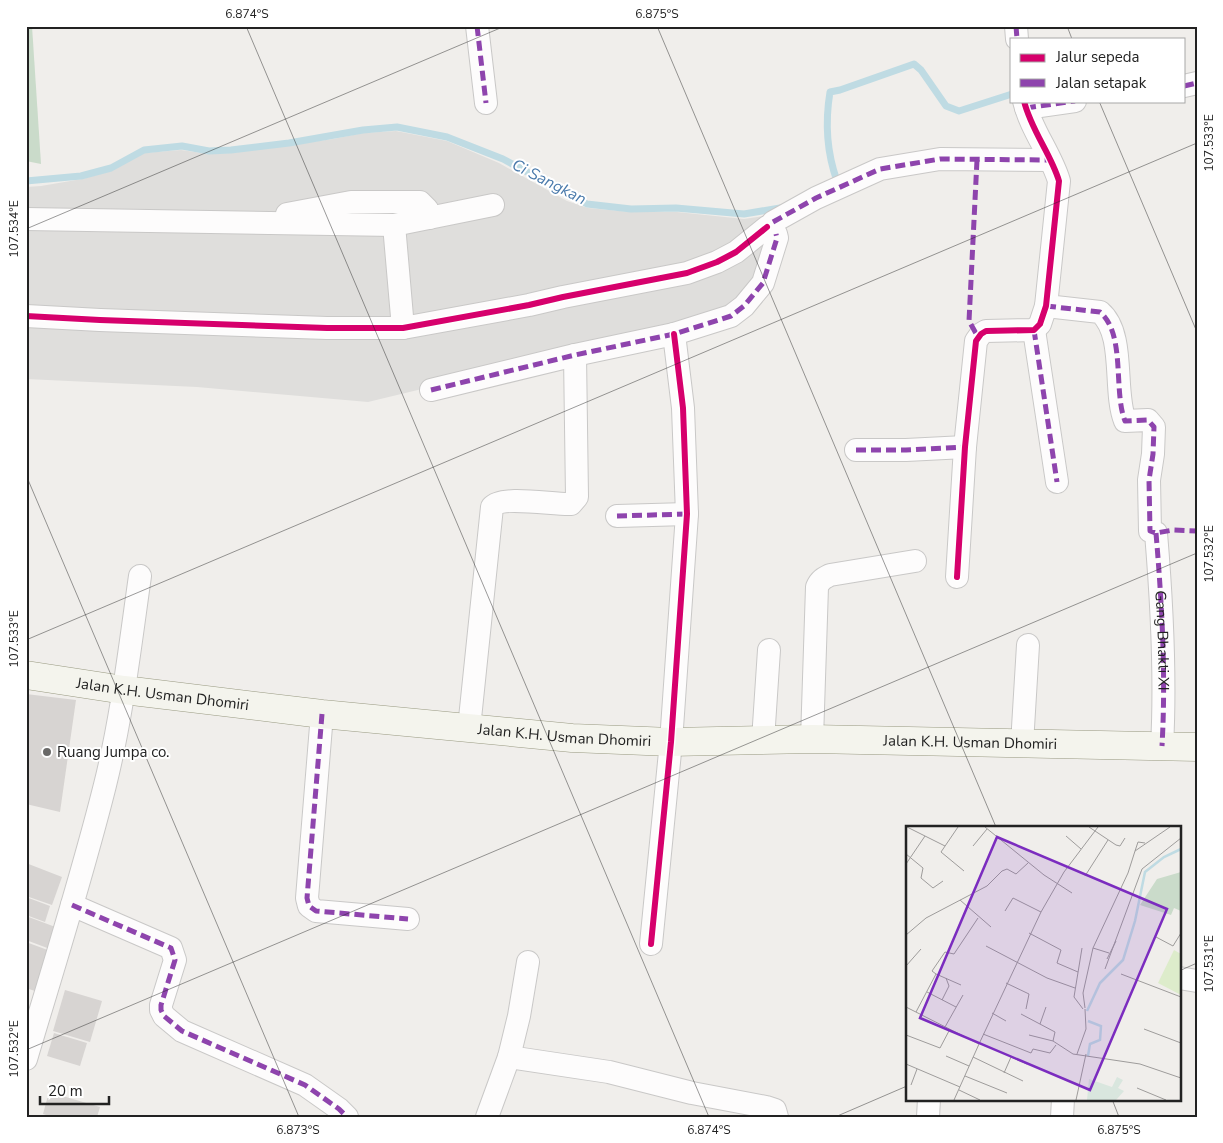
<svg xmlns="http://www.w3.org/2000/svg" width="1223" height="1143" viewBox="0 0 1223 1143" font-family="'Nunito Sans',sans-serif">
<rect width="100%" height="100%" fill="#f0eeeb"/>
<path fill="#dfdedc" d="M396,131L447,141L499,163L567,201L588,208L630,212H677L744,219L770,215L775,237L743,305L575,352L368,402L197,387L26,379V187L41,186L82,179L111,171L144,153L181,150L209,154L231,153L333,139L363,133Z"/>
<path fill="#cadbca" d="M26,26H32L41,164L26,161Z"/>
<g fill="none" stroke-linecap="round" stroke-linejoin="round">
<g stroke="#bfdbe3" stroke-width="7">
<path d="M26,181L81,176L111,168L144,150L182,146L209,151L231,150L289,143L363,130L397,127L447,137L503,159L587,204L631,209L676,208L744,214L780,208"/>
<path d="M835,183L837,181C827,153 825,122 830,92L840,90L914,64L921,70L946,106L959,111L1012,94"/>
</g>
</g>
<g fill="#d7d4d2">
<path d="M26,694L76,700L60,812L26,804Z"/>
<path d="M26,863L62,877L52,905L26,896Z"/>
<path d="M26,897L50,906L45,922L26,915Z"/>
<path d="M26,916L58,928L50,949L26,940Z"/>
<path d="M26,942L53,952L38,992L26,988Z"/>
<path d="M65,990L102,1001L90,1042L53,1031Z"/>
<path d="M54,1033L87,1043L80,1066L47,1056Z"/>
<path d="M49,1092L100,1107L97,1117H52L43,1114Z"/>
</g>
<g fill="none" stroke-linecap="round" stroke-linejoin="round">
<g stroke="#c9c8c7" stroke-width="24">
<g id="street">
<path d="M477,26L486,103"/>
<path d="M1016,26L1017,39"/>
<path d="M1184,86L1197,83"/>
<path d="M1026,108L1075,101"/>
<path d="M287,214L351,202H420L427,209L429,218"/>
<path d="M26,219L394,225L493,205"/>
<path d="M773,222L816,198L880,169L940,159L1049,160"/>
<path d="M394,225L403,328"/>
<path id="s1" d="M1046,306L1100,312C1126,334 1113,391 1125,421L1148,420L1154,427L1153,454L1149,480L1150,531L1156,533C1162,605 1166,675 1162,746"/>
<path d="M26,316L100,320L327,328H403L529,305L563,297L687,273L717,262L736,252L767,227"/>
<path d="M1034,330L1057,482"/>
<path d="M431,390L575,355L674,334L731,316L744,306L763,283L777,238L776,234"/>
<path d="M856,450H906L965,447"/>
<path d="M617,516L687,514"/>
<path d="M957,577L965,447L976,341L981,334L986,331L1034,330L1040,324L1046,306L1059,181C1051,154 1031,130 1024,101"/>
<path d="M322,714L307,898L309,906L316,911L408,919"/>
<path d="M469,728L492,507C502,495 554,505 571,504L577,497L575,355"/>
<path d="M812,739L817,587C820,580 824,578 830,575L915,561"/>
<path d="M763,740L769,650"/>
<path d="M1022,744L1028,645"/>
<path d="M72,905L171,948L175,960L161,1005V1010L164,1016L182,1031L305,1085L339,1109L347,1117"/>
<path d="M651,944L671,742L687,514L683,408L674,334"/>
<path d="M1179,978L1197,981"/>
<path d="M509,1057L609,1072L692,1093L766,1107L775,1110L777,1117"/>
<path d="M26,1059C53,968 82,877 105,785C122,717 130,646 140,576"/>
<path d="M487,1117L509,1057L519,1016L528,962"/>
<path d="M928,1117L929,1099"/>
<path d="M1062,1117L1063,1099"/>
</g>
</g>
<g stroke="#999a82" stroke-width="29">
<g id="secondary">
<path id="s2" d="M26,675L124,690L322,714L572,738L671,742L812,739L1197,747"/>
</g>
</g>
<use href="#street" stroke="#fdfcfc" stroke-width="22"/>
<use href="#secondary" stroke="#f4f4ed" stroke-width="28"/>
<g stroke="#8e44ad" stroke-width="5" stroke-dasharray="10 5" stroke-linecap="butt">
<path d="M477,26L486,103"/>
<path d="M1016,26L1017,39"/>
<path d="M1184,86L1197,83"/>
<path d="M1026,108L1075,101"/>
<path d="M977,160L969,321L978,337"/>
<path d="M773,222L816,198L880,169L940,159L1049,160"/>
<path d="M1046,306L1100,312C1126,334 1113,391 1125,421L1148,420L1154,427L1153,454L1149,480L1150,531L1156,533L1173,530L1197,531"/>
<path d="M1034,330L1057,482"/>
<path d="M431,390L575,355L674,334L731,316L744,306L763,283L777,238L776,234"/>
<path d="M856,450H906L965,447"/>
<path d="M617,516L687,514"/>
<path d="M1156,533C1162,605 1166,675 1162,746"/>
<path d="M322,714L307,898L309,906L316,911L408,919"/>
<path d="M72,905L171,948L175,960L161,1005V1010L164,1016L182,1031L305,1085L339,1109L347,1117"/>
</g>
<g stroke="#fff" stroke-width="9">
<g id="cycleway">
<path d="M26,316L100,320L327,328H403L529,305L563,297L687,273L717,262L736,252L767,227"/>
<path d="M957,577L965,447L976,341L981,334L986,331L1034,330L1040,324L1046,306L1059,181C1051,154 1031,130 1024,101"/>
<path d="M651,944L671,742L687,514L683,408L674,334"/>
</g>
</g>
<use href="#cycleway" stroke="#d6006c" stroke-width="6"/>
</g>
<path fill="none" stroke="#222" stroke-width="1" stroke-opacity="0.45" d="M246,26L709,1117M657,26L996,827M1067,26L1072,39M1099,101L1197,332M26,229L505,26M26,475L299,1117M26,640L1197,143M1179,971L1197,963M26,1050L1197,553M1112,1099L1119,1117M835,1117L907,1086"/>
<circle fill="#6a6968" stroke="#fff" stroke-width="2" cx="47" cy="752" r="5"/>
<g text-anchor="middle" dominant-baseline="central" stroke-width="4" stroke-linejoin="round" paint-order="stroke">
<g font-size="15" fill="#222" stroke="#fff">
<text stroke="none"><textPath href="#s1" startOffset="419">Gang Bhakti XI</textPath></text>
<text stroke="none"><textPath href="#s2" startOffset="138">Jalan K.H. Usman Dhomiri</textPath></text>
<text stroke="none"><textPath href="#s2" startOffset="542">Jalan K.H. Usman Dhomiri</textPath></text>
<text stroke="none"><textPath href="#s2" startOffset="948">Jalan K.H. Usman Dhomiri</textPath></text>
</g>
<g font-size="15" fill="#222" stroke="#fff" text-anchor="start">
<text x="57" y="752">Ruang Jumpa co.</text>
</g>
<g font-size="16" font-style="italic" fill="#4a7aab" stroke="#fff">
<text transform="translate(549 182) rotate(27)">Ci Sangkan</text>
</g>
</g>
<g transform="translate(906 826)">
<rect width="275" height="275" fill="#f0eeeb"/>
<path d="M268,124L275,128V169L252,157Z" fill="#ddeccb"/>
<path d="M211,251L217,254L212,262L218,265L210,274H181L183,253L206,261Z" fill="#d9e6de"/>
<path d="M275,46V85L268,82L265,89L234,79L251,53Z" fill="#cadbca"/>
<path fill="none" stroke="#bfdbe3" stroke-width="2.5" d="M181,185L194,157L217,134L229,95L239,46L258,31L275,23M182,195L195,200L194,214L184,218L182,230"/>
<path fill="none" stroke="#9e9c9b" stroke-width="1" d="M1,1L39,20M52,1L35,26L58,45M79,1L138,49L166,67M183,1L210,19L214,20L219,12M160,10L175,23M67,20L81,3M229,25L232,16L239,17M0,28L17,42L15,52L27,62L37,55M0,38L19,10M179,50L202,14M54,74L85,101M99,85L107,72L135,86M123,107L155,124L151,137L172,146M0,109L20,92L81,60L96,45L101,43L110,48L122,37M250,111L267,120L275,107M80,120L141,152L169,162M176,122L168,171L177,183M187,122L203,127M201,133L210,115M0,140L15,123M199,143L236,43L275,12M30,148L26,145L39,126L48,128L72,92M215,148L275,171M100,157L123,168L120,183M21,166L50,181M36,174L43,160L40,152M0,181L73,218L135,86L158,46L192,1M179,182L177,167L187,122L222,47L229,25L264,1M10,186L30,148L55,159M86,187L100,195M115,188L149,206L147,215M134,198L140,181M39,201L57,169M238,203L275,217M77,208L125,227L127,223L144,227L150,219M0,209L34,222L44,203M123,209L147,215L167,228L234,238L275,252M171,228L180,203L179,183M40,230L63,240M67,231L117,255M0,238L54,261M98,247L105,231L121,238M59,250L101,267M5,259L11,243M231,262L260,274M53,264L74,274M48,274L73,218M170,274L180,228"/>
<path fill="#7b2cbf" fill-opacity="0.15" stroke="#7b2cbf" stroke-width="2.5" d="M91,11L261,83L184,264L14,192Z"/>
<rect width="275" height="275" fill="none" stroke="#222" stroke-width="2.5"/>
</g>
<rect width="1223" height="1143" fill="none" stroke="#ffffff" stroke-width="55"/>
<rect x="1010" y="38" width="175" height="65" fill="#ffffff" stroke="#a7a7a7"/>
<rect x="1020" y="54" width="25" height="8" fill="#d6006c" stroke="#a7a7a7"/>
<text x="1056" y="62" font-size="15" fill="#222222">Jalur sepeda</text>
<rect x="1020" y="79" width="25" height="8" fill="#8e44ad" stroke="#a7a7a7"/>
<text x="1056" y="88" font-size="15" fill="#222222">Jalan setapak</text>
<path d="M40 1096v8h69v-8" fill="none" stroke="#222222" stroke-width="2.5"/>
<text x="48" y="1096" font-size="15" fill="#222222" stroke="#ffffff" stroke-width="4" paint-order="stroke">20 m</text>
<rect x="28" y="28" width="1168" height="1088" fill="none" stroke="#222" stroke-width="2"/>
<g font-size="12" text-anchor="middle" fill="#222">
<text x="247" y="18">6.874°S</text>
<text x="657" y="18">6.875°S</text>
<text transform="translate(1209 143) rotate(-90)" y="4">107.533°E</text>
<text transform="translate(14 229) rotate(-90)" y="4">107.534°E</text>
<text transform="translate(1209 554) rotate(-90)" y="4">107.532°E</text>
<text transform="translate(14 639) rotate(-90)" y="4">107.533°E</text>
<text transform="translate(1209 964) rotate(-90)" y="4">107.531°E</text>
<text transform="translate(14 1049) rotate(-90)" y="4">107.532°E</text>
<text x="298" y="1134">6.873°S</text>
<text x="709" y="1134">6.874°S</text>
<text x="1119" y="1134">6.875°S</text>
</g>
</svg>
